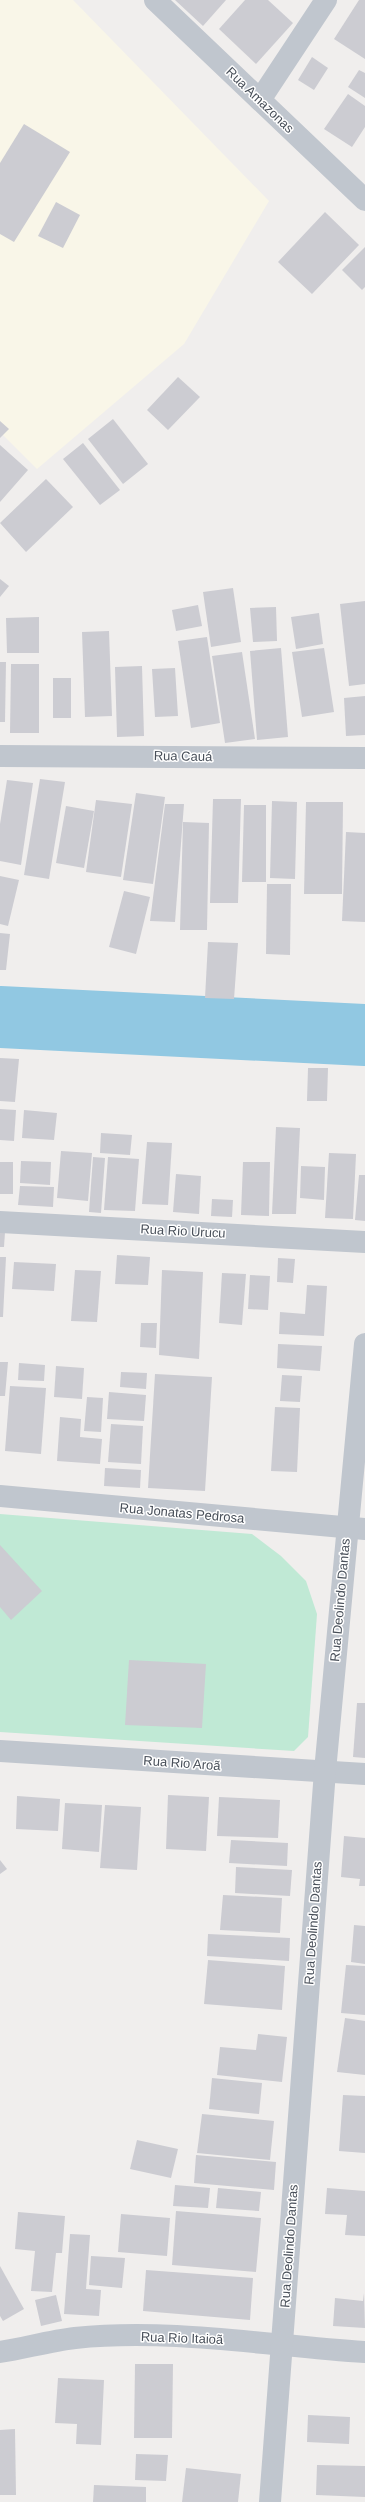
<svg xmlns="http://www.w3.org/2000/svg" width="365" height="2502" viewBox="0 0 365 2502" font-family="Helvetica,sans-serif">
<rect width="100%" height="100%" fill="#f0eeed"/>
<path fill="#f9f6e8" d="M0,0H73L269,201L184,344L37,469L0,432Z"/>
<path fill="#c0e9d5" d="M0,1514L252,1534L281,1556L306,1581L317,1614L308,1737L294,1751L0,1732Z"/>
<g fill="none" stroke-linecap="round" stroke-linejoin="round">
<path stroke="#91c8e2" stroke-width="62" d="M0,1017L365,1035"/>
</g>
<g fill="#ccccd2">
<path d="M175,0H226L203,26Z"/>
<path d="M245,0H268L293,23L256,64L219,29Z"/>
<path d="M359,0H365V59L334,39Z"/>
<path d="M312,57L328,68L314,90L298,80Z"/>
<path d="M359,70L365,73V98L348,87Z"/>
<path d="M348,94L365,106V127L352,147L324,129Z"/>
<path d="M24,124L70,152L14,242L0,234V163Z"/>
<path d="M56,202L80,215L63,248L38,236Z"/>
<path d="M325,212L359,245L312,294L278,262Z"/>
<path d="M365,247V287L362,290L342,270Z"/>
<path d="M178,377L200,397L168,430L147,410Z"/>
<path d="M113,419L148,464L123,484L88,439Z"/>
<path d="M0,421L9,429L0,438Z"/>
<path d="M83,443L120,490L100,505L63,459Z"/>
<path d="M0,445L28,470L0,502Z"/>
<path d="M46,479L73,507L26,552L0,523Z"/>
<path d="M0,579L9,586L0,597Z"/>
<path d="M233,588L241,642L211,647L203,592Z"/>
<path d="M365,601V684L349,686L340,604Z"/>
<path d="M198,605L202,626L176,631L172,610Z"/>
<path d="M276,607L277,641L253,642L250,608Z"/>
<path d="M319,613L323,644L296,649L291,617Z"/>
<path d="M39,617V653H7L6,618Z"/>
<path d="M109,631L112,716L85,717L82,632Z"/>
<path d="M207,637L220,723L191,728L178,641Z"/>
<path d="M281,648L288,737L257,740L250,651Z"/>
<path d="M324,648L334,712L302,717L292,652Z"/>
<path d="M242,652L255,739L225,743L212,656Z"/>
<path d="M0,662H6L5,722H0Z"/>
<path d="M11,664H39V733H10Z"/>
<path d="M142,666L144,736L117,737L115,667Z"/>
<path d="M175,668L178,716L155,717L152,669Z"/>
<rect x="53" y="678" width="18" height="40"/>
<path d="M365,696V735L346,736L344,698Z"/>
<path d="M40,779L65,782L49,879L24,875Z"/>
<path d="M7,780L33,783L21,865L0,861V824Z"/>
<path d="M136,793L165,797L153,884L123,880Z"/>
<path d="M213,799H241L238,903H210Z"/>
<path d="M96,800L132,804L121,877L86,872Z"/>
<path d="M272,801L297,802L295,879L270,878Z"/>
<path d="M306,802H343L342,894H304Z"/>
<path d="M165,804H184L175,922L150,921Z"/>
<path d="M244,805H266V882H242Z"/>
<path d="M66,806L94,811L84,868L56,863Z"/>
<path d="M183,822L209,823L207,930H180Z"/>
<path d="M346,832L365,833V922L342,921Z"/>
<path d="M0,876L19,880L8,926L0,924Z"/>
<path d="M267,884H291L290,955L266,954Z"/>
<path d="M124,891L150,897L136,954L109,947Z"/>
<path d="M0,933L10,934L6,970H0Z"/>
<path d="M208,942L238,943L234,999L205,998Z"/>
<path d="M0,1058L19,1059L15,1102L0,1101Z"/>
<path d="M308,1068H328L327,1101H307Z"/>
<path d="M0,1109L16,1110L14,1141L0,1140Z"/>
<path d="M24,1110L57,1113L54,1140L22,1138Z"/>
<path d="M276,1127L300,1128L296,1214H272Z"/>
<path d="M101,1133L132,1135L130,1155L100,1153Z"/>
<path d="M147,1142L172,1143L168,1205L142,1204Z"/>
<path d="M61,1151L92,1153L88,1201L57,1198Z"/>
<path d="M329,1153L356,1154L353,1219L325,1218Z"/>
<path d="M93,1157L105,1158L101,1213L89,1212Z"/>
<path d="M108,1157L139,1159L135,1211L104,1210Z"/>
<path d="M21,1161L51,1162L50,1185L20,1183Z"/>
<rect x="0" y="1162" width="13" height="32"/>
<path d="M243,1162H270L269,1216L241,1215Z"/>
<path d="M301,1166L325,1167L324,1200L300,1198Z"/>
<path d="M176,1174L201,1176L199,1214L173,1212Z"/>
<path d="M359,1175H365V1221L355,1220Z"/>
<path d="M20,1186L54,1187L53,1207L18,1205Z"/>
<path d="M212,1199L233,1200L232,1217L211,1216Z"/>
<path d="M0,1232H5L4,1247H0Z"/>
<path d="M117,1255L150,1257L148,1285L115,1284Z"/>
<path d="M0,1257H6L3,1317H0Z"/>
<path d="M278,1258L295,1259L293,1283L277,1282Z"/>
<path d="M14,1262L56,1264L54,1291L12,1289Z"/>
<path d="M75,1270L101,1271L97,1322L71,1321Z"/>
<path d="M162,1270L203,1272L199,1359L159,1355Z"/>
<path d="M222,1273L246,1274L242,1325L219,1323Z"/>
<path d="M250,1275L270,1276L268,1310L248,1309Z"/>
<path d="M307,1285L327,1286L324,1336L279,1334L280,1312L305,1314Z"/>
<path d="M141,1323H157L156,1348L140,1347Z"/>
<path d="M278,1344L322,1346L320,1371L277,1368Z"/>
<path d="M0,1362H8L5,1396H0Z"/>
<path d="M19,1363L45,1365L44,1381L18,1380Z"/>
<path d="M56,1366L84,1368L82,1399L54,1397Z"/>
<path d="M121,1372L147,1373L146,1389L120,1387Z"/>
<path d="M155,1374L212,1377L205,1491L148,1488Z"/>
<path d="M282,1375L302,1376L300,1402L280,1401Z"/>
<path d="M10,1386L46,1388L41,1454L5,1451Z"/>
<path d="M109,1392L146,1395L144,1421L107,1419Z"/>
<path d="M87,1397L103,1398L101,1432L84,1431Z"/>
<path d="M275,1407L300,1408L297,1472L271,1471Z"/>
<path d="M60,1417L81,1419L80,1437L102,1439L100,1464L57,1461Z"/>
<path d="M111,1424L143,1426L141,1464L108,1462Z"/>
<path d="M105,1468L141,1470L140,1488L104,1486Z"/>
<path d="M0,1545L42,1591L11,1620L0,1607Z"/>
<path d="M129,1660L206,1664L202,1728L125,1725Z"/>
<path d="M357,1703H365V1758L353,1757Z"/>
<path d="M168,1795L209,1797L206,1851L166,1849Z"/>
<path d="M17,1796L60,1799L58,1831L16,1829Z"/>
<path d="M219,1797L280,1800L278,1838L217,1836Z"/>
<path d="M65,1803L102,1805L99,1852L62,1849Z"/>
<path d="M105,1805L141,1807L137,1870L100,1868Z"/>
<path d="M344,1836L365,1838V1886H359L360,1879L341,1877Z"/>
<path d="M231,1840L288,1843L287,1866L229,1863Z"/>
<path d="M0,1860L7,1869L0,1874Z"/>
<path d="M236,1867L292,1870L290,1896L235,1893Z"/>
<path d="M223,1895L282,1898L280,1933L220,1930Z"/>
<path d="M354,1925L365,1926V1964L351,1962Z"/>
<path d="M208,1934L290,1938L289,1961L207,1956Z"/>
<path d="M208,1960L285,1966L282,2010L204,2004Z"/>
<path d="M346,1965L365,1966V2015L341,2013Z"/>
<path d="M345,2018L365,2021V2075L337,2072Z"/>
<path d="M258,2034L287,2037L282,2082L217,2075L220,2047L256,2050Z"/>
<path d="M212,2078L262,2083L259,2114L209,2109Z"/>
<path d="M343,2095L365,2096V2153L339,2151Z"/>
<path d="M202,2114L274,2121L270,2160L197,2153Z"/>
<path d="M137,2140L178,2149L171,2178L130,2169Z"/>
<path d="M196,2155L276,2162L274,2190L194,2183Z"/>
<path d="M175,2185L210,2188L208,2208L173,2206Z"/>
<path d="M218,2188L261,2192L259,2211L216,2208Z"/>
<path d="M327,2188L365,2191V2236L345,2235L347,2215L325,2214Z"/>
<path d="M176,2211L261,2218L256,2272L172,2265Z"/>
<path d="M18,2212L65,2216L62,2253H56L52,2292L31,2291L35,2251L15,2249Z"/>
<path d="M121,2214L170,2218L167,2256L118,2252Z"/>
<path d="M70,2234L90,2235L86,2289L101,2290L99,2316L64,2314Z"/>
<path d="M91,2256L125,2258L122,2288L89,2285Z"/>
<path d="M0,2266L24,2309L3,2321L0,2316Z"/>
<path d="M146,2270L253,2278L250,2320L143,2311Z"/>
<path d="M364,2293L365,2328L333,2326L335,2298L363,2301Z"/>
<path d="M56,2295L62,2321L41,2326L35,2300Z"/>
<path d="M135,2364H173L172,2438H134Z"/>
<path d="M58,2378L104,2380L101,2445L76,2444L77,2424L55,2423Z"/>
<path d="M308,2415L350,2417L349,2444L307,2442Z"/>
<path d="M15,2429L16,2495H0V2430Z"/>
<path d="M136,2454L168,2455L166,2481L135,2480Z"/>
<path d="M317,2465L365,2466V2497L316,2495Z"/>
<path d="M186,2468L241,2474L238,2502H182Z"/>
<path d="M94,2485L146,2487V2502H93Z"/>
</g>
<g fill="none" stroke-linecap="round" stroke-linejoin="round">
<g stroke="#c0c6ce" stroke-width="22">
<path d="M155,0L365,200"/>
<path d="M260,100L326,0"/>
<path d="M0,756L365,758"/>
<path d="M0,1222L365,1242"/>
<path d="M0,1496L365,1529"/>
<path d="M0,1751L365,1774"/>
<path d="M0,2352C25,2348 50,2341 75,2338C171,2328 269,2346 365,2352"/>
<path d="M270,2502L325,1771L365,1344"/>
</g>
</g>
<g text-anchor="middle" dominant-baseline="central" stroke-width="3" stroke-linejoin="round" paint-order="stroke">
<g font-size="13" fill="#484f59" stroke="#fff">
<text transform="translate(260 100) rotate(44)">Rua Amazonas</text>
<text transform="translate(183 756) rotate(1)">Rua Cauá</text>
<text transform="translate(183 1231) rotate(3)">Rua Rio Urucu</text>
<text transform="translate(182 1513) rotate(5)">Rua Jonatas Pedrosa</text>
<text transform="translate(340 1600) rotate(-85)">Rua Deolindo Dantas</text>
<text transform="translate(182 1763) rotate(4)">Rua Rio Aroã</text>
<text transform="translate(313 1923) rotate(-86)">Rua Deolindo Dantas</text>
<text transform="translate(289 2246) rotate(-86)">Rua Deolindo Dantas</text>
<text transform="translate(182 2338) rotate(2)">Rua Rio Itaioã</text>
</g>
</g>
</svg>
